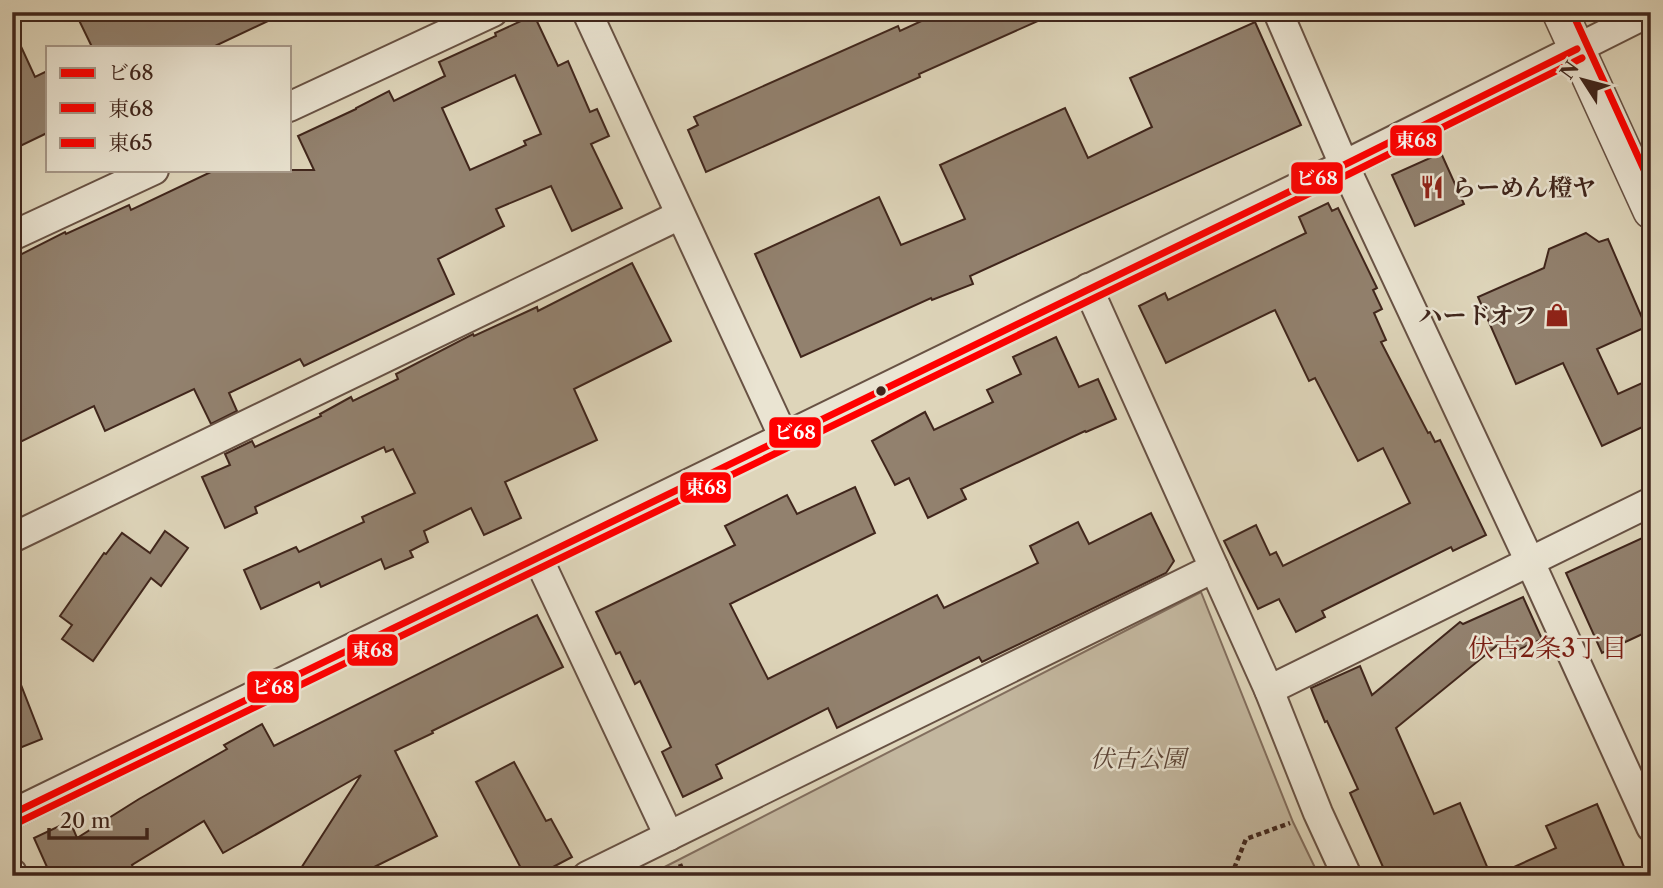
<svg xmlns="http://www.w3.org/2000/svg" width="1663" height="888" viewBox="0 0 1663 888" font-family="'Libre Caslon Text','Noto Serif JP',serif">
<rect width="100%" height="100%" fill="#ded5ba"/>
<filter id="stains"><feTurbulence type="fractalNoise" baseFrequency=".00286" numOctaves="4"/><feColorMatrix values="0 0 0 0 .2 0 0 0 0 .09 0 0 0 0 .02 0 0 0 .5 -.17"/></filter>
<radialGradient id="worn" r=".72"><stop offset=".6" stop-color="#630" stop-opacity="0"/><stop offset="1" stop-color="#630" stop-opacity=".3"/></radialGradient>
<path fill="#c3b79f" stroke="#826e5e" stroke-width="2" d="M1201,592L1293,822L1319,876H647Z"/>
<g fill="#92816e" stroke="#40261c" stroke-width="2" fill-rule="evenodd">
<path d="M75,12H287L213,47H92Z"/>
<path d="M941,12H1058L919,74L920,77L706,172L688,130L698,125L694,117L898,26L900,31Z"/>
<path d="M534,15L558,66L568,61L590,112L597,109L609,136L591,144L622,208L572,231L551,186L496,209L504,226L438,259L454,294L304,366L300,359L229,393L237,411L211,424L194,389L105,431L94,406L12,446V259L65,232L66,234L129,205L131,210L215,170H314L298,136L356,109V108L389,91L394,101L445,76L439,62L496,36L495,33ZM515,75L541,134L524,141L526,145L470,170L442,108Z"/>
<path d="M1255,22L1301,125L970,276L973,284L932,300L931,298L801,357L755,254L879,197L901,245L965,219L940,165L1065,108L1088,158L1152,127L1130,78Z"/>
<path d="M12,27L35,77L47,71V133L12,150Z"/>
<path d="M1441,153L1464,204L1415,226L1392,175Z"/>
<path d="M1328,203L1332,211L1338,208L1377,288L1373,290L1382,309L1374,313L1386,340L1381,342L1428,433L1430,432L1435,442L1440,440L1486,535L1453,551L1451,547L1322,611L1325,617L1296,632L1279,599L1258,609L1224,541L1256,525L1270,555L1276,552L1283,566L1410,503L1383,448L1358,461L1315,378L1309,381L1275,310L1166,363L1139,306L1165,293L1168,300L1306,233L1299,217Z"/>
<path d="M1586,233L1599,242L1608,239L1646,327L1597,349L1618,394L1651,379V423L1602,446L1563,363L1516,384L1478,297L1544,268L1549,249Z"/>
<path d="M632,263L671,341L574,389L597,440L505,482L521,518L484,535L471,508L424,531L428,542L410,551L413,557L385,569L381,559L321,587L319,582L261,609L244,570L296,547L299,552L364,522L362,517L415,493L393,449L386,452L384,447L255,507L257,513L225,528L202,477L230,465L225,454L252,441L255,447L321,416L320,414L351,397L353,401L398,379L396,374L473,334L474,336L537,307L538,311Z"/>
<path d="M1056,337L1079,387L1098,379L1116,419L1086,432L1085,431L961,489L966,499L928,518L909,478L895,485L872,441L925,412L934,430L993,402L987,390L1021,374L1013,357Z"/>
<path d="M855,487L875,533L730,604L768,679L937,595L944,608L1038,563L1030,546L1078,522L1089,544L1151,513L1174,561L1166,573L982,662L979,657L837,728L828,708L716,765L722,778L683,797L662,752L671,747L640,681L635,684L620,652L616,654L596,612L735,545L725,526L787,495L797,514Z"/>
<path d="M165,531L188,548L161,586L151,578L93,661L62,639L72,625L60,616L104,553L106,554L122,533L150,553Z"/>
<path d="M1651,534V630L1602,653L1566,573Z"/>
<path d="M1523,597L1542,639L1511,653L1505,639L1396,728L1434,814L1460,803L1491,876H1387L1350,793L1358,789L1327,721L1325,722L1311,688L1360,666L1372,695L1460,622L1463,624Z"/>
<path d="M537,615L563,667L432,731L433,733L395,751L437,836L356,876H296L361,775L223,853L204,821L132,865L137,876H51L34,838L70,821L77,838L139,799L227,749L224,745L262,724L274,746Z"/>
<path d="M12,667H14L42,739L12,751Z"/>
<path d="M514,762L546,821L551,819L572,857L536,876H525L476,782Z"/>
<path d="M1597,804L1628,876H1494L1556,848L1546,826Z"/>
</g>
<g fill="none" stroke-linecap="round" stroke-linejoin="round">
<g stroke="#685244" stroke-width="32">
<g id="minor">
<path d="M587,12L784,438"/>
<path d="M1278,12L1344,165L1530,562L1651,827"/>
<path d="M289,107L493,12"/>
<path d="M12,236L154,170"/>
<path d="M1088,288L1269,690L1318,813L1347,876"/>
<path d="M12,538L680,215"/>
<path d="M538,558L669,836"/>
<path d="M1269,690L1651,502"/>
<path d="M12,814L1042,311L1344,165L1650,12"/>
<path d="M12,873L13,876"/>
<path d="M587,876L1214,568"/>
</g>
</g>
<g stroke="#685244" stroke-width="38">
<path id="tertiary" d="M1560,12L1651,211"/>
</g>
<g stroke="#40261c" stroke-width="4.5" stroke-dasharray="5 3.5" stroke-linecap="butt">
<path d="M680,864L685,876"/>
<path d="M1231,876L1246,839L1290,823"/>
</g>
<use href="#minor" stroke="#eae4d2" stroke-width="28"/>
<use href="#tertiary" stroke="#eae4d2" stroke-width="35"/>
<g stroke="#eae4d2" stroke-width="12">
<path id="bus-1" d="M12,814L1344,165L1577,49"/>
</g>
<g stroke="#eae4d2" stroke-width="12">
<path id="bus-2" d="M17,823L1349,174L1582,58"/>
</g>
<g stroke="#eae4d2" stroke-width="12">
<path id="bus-3" d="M1572,12L1651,185"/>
</g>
<use href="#bus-1" stroke="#f00" stroke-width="7"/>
<use href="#bus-2" stroke="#f00" stroke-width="7"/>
<use href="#bus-3" stroke="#f00" stroke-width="7"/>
</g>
<defs>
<g id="restaurant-bare" transform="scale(1.89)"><path d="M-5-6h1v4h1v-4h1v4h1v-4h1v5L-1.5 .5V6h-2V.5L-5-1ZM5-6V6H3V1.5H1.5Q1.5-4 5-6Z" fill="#8f2418" stroke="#eae4d2" stroke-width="2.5" paint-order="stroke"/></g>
<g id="shop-bare" transform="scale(1.89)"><path d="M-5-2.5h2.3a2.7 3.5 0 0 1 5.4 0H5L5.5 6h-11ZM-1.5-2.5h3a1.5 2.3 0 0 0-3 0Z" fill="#8f2418" stroke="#eae4d2" stroke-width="2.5" paint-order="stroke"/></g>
</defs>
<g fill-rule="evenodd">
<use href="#restaurant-bare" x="1432" y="187"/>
<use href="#shop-bare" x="1557" y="315"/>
</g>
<circle fill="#40261c" stroke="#eae4d2" stroke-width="2.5" cx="881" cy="391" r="6"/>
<g text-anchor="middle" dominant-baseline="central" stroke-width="5" stroke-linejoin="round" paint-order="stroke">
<g font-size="24" font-weight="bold" fill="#40261c" stroke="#eae4d2" text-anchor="start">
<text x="1452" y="187">らーめん橙ヤ</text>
<text x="1537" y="315" text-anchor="end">ハードオフ</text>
</g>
<g font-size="24" font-style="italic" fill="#5a4336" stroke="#eae4d2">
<text x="1138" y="758">伏古公園</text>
</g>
<g font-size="26" fill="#7a1f14" stroke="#eae4d2">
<text x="1548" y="648">伏古2条3丁目</text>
</g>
</g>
<g stroke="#eae4d2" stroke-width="2.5">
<rect x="1389" y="124" width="54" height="33" rx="7" fill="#f00"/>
<rect x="1290" y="161" width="54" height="34" rx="7" fill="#f00"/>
<rect x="768" y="416" width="54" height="33" rx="7" fill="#f00"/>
<rect x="679" y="471" width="53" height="33" rx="7" fill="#f00"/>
<rect x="346" y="633" width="53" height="34" rx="7" fill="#f00"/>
<rect x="246" y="670" width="54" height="34" rx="7" fill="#f00"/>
</g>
<g font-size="19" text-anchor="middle" font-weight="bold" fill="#fff">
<text x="1416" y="147">東68</text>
<text x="1317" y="185">ビ68</text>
<text x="795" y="439">ビ68</text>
<text x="706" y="494">東68</text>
<text x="372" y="657">東68</text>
<text x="273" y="694">ビ68</text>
</g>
<rect width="1663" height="888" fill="none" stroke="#ded5ba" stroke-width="42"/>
<rect x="14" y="14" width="1635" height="860" fill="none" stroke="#40261c" stroke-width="3.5"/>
<rect x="21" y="21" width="1621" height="846" fill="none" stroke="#40261c" stroke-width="2"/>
<rect x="46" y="46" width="245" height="126" fill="#eae4d2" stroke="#a69889" stroke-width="2"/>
<rect x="60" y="68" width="35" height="10" fill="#ff0000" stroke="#a69889" stroke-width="2"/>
<text x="108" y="80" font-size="21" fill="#40261c">ビ68</text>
<rect x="60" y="103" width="35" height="10" fill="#ff0000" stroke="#a69889" stroke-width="2"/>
<text x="108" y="116" font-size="21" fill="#40261c">東68</text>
<rect x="60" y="138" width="35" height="10" fill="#ff0000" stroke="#a69889" stroke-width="2"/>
<text x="108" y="150" font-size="21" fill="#40261c">東65</text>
<g transform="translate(1583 80) rotate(306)" stroke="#eae4d2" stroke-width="5" paint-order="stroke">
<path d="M0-5L12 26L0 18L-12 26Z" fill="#40261c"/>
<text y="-10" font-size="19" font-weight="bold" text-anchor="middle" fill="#40261c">N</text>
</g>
<path d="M49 828v10h98v-10" fill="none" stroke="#40261c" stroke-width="3.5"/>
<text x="60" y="828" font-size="21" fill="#40261c" stroke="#eae4d2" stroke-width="5" paint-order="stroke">20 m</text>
<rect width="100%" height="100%" filter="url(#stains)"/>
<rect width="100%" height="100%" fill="url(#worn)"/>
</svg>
